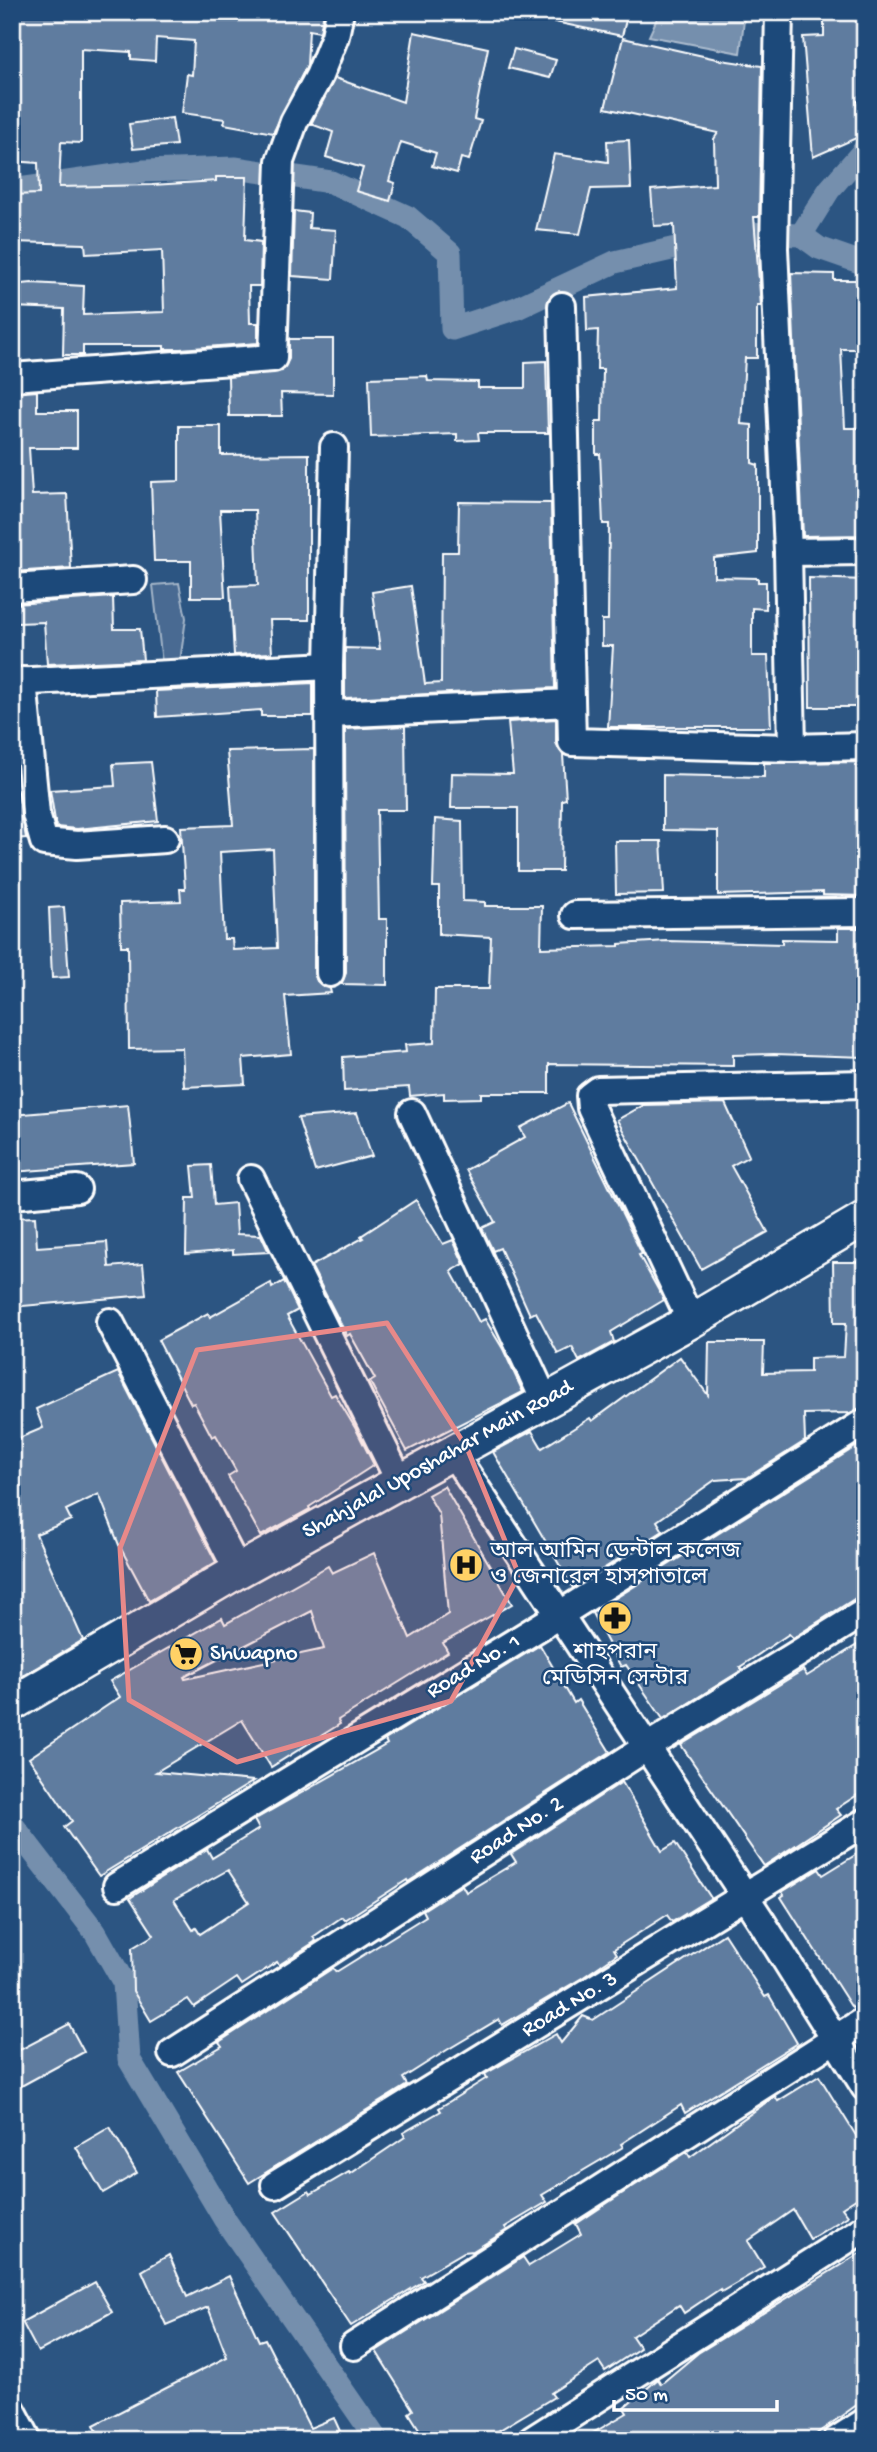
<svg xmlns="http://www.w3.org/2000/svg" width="877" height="2452" viewBox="0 0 877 2452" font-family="'Gochi Hand','Noto Sans Bengali',sans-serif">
<rect width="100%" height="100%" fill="#2c5582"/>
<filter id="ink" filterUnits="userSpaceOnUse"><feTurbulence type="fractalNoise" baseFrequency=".0143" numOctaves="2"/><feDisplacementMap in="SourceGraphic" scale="14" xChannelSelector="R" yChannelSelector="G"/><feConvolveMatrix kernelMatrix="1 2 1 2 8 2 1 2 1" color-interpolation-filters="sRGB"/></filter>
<g filter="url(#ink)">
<path fill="#486b92" stroke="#a4b5c8" stroke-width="2" d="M179,583L186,618L180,662L162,663L153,585Z"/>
<path fill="#748fad" stroke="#acbcce" stroke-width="2" d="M660,12H745L740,53L649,36Z"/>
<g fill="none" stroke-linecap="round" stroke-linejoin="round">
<g stroke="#748fad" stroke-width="23">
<path d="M12,190L144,171L235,168L331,182L408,217L450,253L452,329L517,308L615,262L741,233L801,235L819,248L865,264"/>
<path d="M801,235L829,190L865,149"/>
<path d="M12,1824L95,1932L124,1983L129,2059L225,2220L377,2440"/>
</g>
</g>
<g fill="#5e7c9f" stroke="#fff" stroke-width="2" fill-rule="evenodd">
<path d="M12,12H324L320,32L309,30L307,65L273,133L224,124L225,119L182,113L187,74L192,75L194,41L156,38L155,61L131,59V52L81,49V143L61,142L59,187L152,185L216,181V177H247L245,240L261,242L260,286H249L250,323H258V343L180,349H164V346H83V355H63L64,309L12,307V285L32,283L84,286L83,315L164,312L162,250L86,254L85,244L12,242V195L39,194L38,163L12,161Z"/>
<path d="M546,12H628L622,36L545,20Z"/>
<path d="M824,12H865V101H857L861,136L813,157L803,37L824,36Z"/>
<path d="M414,32L488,48L474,119L481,121L469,160L461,158L457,173L432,166L436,153L401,142L389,181L395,183L390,201L356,191L363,168L326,157L333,132L311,124L335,78L403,102Z"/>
<path d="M623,38L721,60L762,66L759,217H754L761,306H757V358H745L741,424L752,425V463L758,465V553L714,558V577L758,578V582H766V609L752,608V656H768L771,727H608L613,646H602V620H608L609,524H603L600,454H596V421H602L603,369H597L598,330L587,331L586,297L677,288L674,225L654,226L651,190L715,185L714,139L718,133L605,108Z"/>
<path d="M514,49L556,60L550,78L508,68Z"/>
<path d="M172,118L176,145L133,149L129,124Z"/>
<path d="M629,140L631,188L591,189L580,234L536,230L554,154L608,162L607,141Z"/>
<path d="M294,211L310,213L309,228L336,230L333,279L292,276Z"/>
<path d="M791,273L834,274V280H865V349H841L845,428H865V535L803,536Z"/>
<path d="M289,339H333V394L281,393L282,416H229L228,377L282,371L289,359Z"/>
<path d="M546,361L548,433H478L479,440L457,441V434L371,437L369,378L427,376L428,381L478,382V388H525V362Z"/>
<path d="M37,391V411H77V448H29L32,495L67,494L71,568L12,572V393Z"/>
<path d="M179,426H221V455L309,454V620H270L272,653L234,655L230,586L258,585L255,510H220L225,597H191V561H154L151,482L179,481Z"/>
<path d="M459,502L551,503L555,688L345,698V648L380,649L372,592L411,586L425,684L441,683L442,552H458Z"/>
<path d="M809,578L865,580V707H810Z"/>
<path d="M113,597L114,629H140L143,660L47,664L44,622L17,623L15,604Z"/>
<path d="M313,683V716H261V710L157,717L156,691Z"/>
<path d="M556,719V743L563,755L566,799L562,800L561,871H518V808H451L452,773L513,774L508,722Z"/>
<path d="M405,726L406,810H377L379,919H387V985L341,984L346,973L345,729Z"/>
<path d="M314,749V973L317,981L330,989L331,993L285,996L291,1054L243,1058L245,1084L184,1087L182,1048L129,1049L128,946H121L120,903L181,901L180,889H185L181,827L233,825L227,751ZM273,849L277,948L233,950L232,939H224L220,852Z"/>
<path d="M151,762L158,821L77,829L56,827L50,790L115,786L113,764Z"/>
<path d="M865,762V896L823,895V892L718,895V831L663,830V775L764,777V763Z"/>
<path d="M18,792L26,838L12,839V793Z"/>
<path d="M435,819L462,821L463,901L485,902V906H542L541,948L619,946V944L667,941L782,944V939L838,940V928H865V1057L774,1054L733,1055V1066L549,1064V1093H481V1098L444,1099V1093L410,1096L409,1087L344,1091L343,1057L406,1052L405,1045L434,1043L435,989H489L491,937L439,934V887H433Z"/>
<path d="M615,841H661L664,893L616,894Z"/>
<path d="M64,907L69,977L52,978L49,908Z"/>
<path d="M568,1103L642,1254L639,1255L664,1300L611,1332L614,1342L579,1361L572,1347L558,1354L536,1312L530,1315L500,1248L493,1251L482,1228L495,1222L466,1170L525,1137L520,1128Z"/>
<path d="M725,1103L749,1156L731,1166L768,1232L701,1269L617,1120L644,1105Z"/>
<path d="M128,1105L134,1163L12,1172V1115Z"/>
<path d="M357,1113L372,1156L315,1171L298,1118Z"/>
<path d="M211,1165L214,1205L235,1203L237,1234L261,1235L269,1252L233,1254V1250L186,1254L187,1198H195L192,1166Z"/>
<path d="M416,1200L443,1244L453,1240L464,1264L451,1271L479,1322L485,1319L503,1349L523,1392L407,1451L370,1382L375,1379L350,1334L347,1336L311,1266L363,1238L361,1236Z"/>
<path d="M35,1217L37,1247L107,1242L109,1267L143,1264L146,1295L12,1307V1218Z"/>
<path d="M833,1262H865V1406L850,1413L804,1414L805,1441L747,1478L715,1480L657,1521L663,1531L573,1588L493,1452L532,1431L542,1448L590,1418L592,1421L680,1357L708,1395L709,1342H764L763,1373L810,1372V1358L844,1357L846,1323H834Z"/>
<path d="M284,1281L298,1310L287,1316L331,1396L335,1394L357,1431L374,1465L309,1507L310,1509L261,1536L228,1476L236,1471L216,1435L212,1437L194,1403L191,1404L158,1340L208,1313L210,1317L271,1283L272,1288Z"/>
<path d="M118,1372L216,1562L149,1601L119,1545L99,1494L66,1510L71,1520L36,1534L83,1640L12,1682V1441L43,1428L36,1409Z"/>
<path d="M865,1441V1592L793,1638L789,1634L740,1667L742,1670L663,1719L626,1665L621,1667L592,1613Z"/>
<path d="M444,1486L512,1604L443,1643L448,1652L338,1720L340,1724L271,1767L242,1720L156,1772L254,1781L99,1876L64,1827L72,1821L29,1758L120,1697L110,1681L222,1618L225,1624L328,1566L332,1573L374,1553L410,1638L448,1614L439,1514L428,1495ZM312,1611L324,1649L185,1679L184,1677Z"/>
<path d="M865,1640V1790L836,1809L841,1815L764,1866L681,1745L803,1670L807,1676Z"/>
<path d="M540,1645L574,1703L578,1700L610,1752L408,1882L407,1880L345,1920L342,1917L313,1937L316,1941L279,1965L277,1962L242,1985L237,1978L194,2007L188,1999L151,2021L133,1991L132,1948L154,1935L130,1898L207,1849L212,1858L259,1829L254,1820L387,1744L385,1740ZM228,1870L249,1902L200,1934L196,1928L193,1930L174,1900Z"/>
<path d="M622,1782L662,1851L675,1843L711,1898L672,1922L667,1915L614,1949L617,1954L582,1978L502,2025L499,2019L447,2050L403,2078L407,2085L249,2183L178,2072L222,2046L219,2042L333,1968L336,1972L426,1916L423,1910L462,1885L466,1892L516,1862L511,1854Z"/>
<path d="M865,1849V2000L852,2008L781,1897L784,1895L782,1892L819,1869L823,1875Z"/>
<path d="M724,1934L765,1997L769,1995L797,2043L685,2113L681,2105L621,2144L623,2147L542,2195L547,2202L505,2227L507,2230L473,2251L464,2252L421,2277L424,2281L351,2326L275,2212L309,2191L311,2194L349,2172L350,2174L405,2137L403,2133L441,2111L439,2108L487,2078L485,2074L556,2034L561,2043L583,2016L593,2020Z"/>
<path d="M69,2024L84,2052L12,2091V2054Z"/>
<path d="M819,2076L865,2150V2193L842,2208L848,2216L810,2239L793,2210L748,2241L764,2267L721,2292L720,2289L684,2313L679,2305L632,2336L640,2348L605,2371L599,2362L551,2393L554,2397L483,2440H470L466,2433L454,2440H426L409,2413L413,2410L376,2351L523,2257L529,2266L581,2234L576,2224L612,2200L687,2152L690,2157L775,2096L778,2101Z"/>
<path d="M110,2127L137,2173L103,2193L76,2147Z"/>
<path d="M865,2250V2399L808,2440H581L627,2413L624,2408L658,2379L661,2384L698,2353Z"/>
<path d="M169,2255L187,2297L229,2276L259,2341L265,2339L310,2428L334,2418L344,2440H101L94,2425L227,2357L208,2307L166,2325L142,2271Z"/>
<path d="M95,2282L112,2312L38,2352L22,2322Z"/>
</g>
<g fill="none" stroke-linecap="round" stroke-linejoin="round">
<g stroke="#fff" stroke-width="32">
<g id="minor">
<path d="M779,12L774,248L788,552L792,748"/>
<path d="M562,306L572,742L792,748L865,746"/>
<path d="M12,377L273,358L280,161L294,122L319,76L335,36L340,12"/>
<path d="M788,552L865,551"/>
<path d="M12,588L133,580"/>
<path d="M23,681L36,814L44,842L77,845L165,839"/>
<path d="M12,682L329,666"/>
<path d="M330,714L571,703"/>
<path d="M575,915L865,912"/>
<path d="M330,973L329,666L334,447"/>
<path d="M412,1113L545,1401"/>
<path d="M251,1179L400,1482"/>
<path d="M12,1195L77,1189"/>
<path d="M691,1321L591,1108L590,1096L598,1090L865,1084"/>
<path d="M110,1322L238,1571"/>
<path d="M453,1453L760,1919L865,2087"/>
<path d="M117,1886L559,1615L865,1422"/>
<path d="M172,2053L647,1747L865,1612"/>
<path d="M275,2185L865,1822"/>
<path d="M354,2346L865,2020"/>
<path d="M12,2410L28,2440"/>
<path d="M532,2440L865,2228"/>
<path d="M837,2440L865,2422"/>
</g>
</g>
<g stroke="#fff" stroke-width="38">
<path id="major" d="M12,1704L238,1571L691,1321L865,1218"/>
</g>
<use href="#minor" stroke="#1f4a7a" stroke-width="26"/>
<use href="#major" stroke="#1f4a7a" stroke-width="33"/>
</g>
</g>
<path fill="#e88989" fill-opacity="0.2" stroke="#e88989" stroke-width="5" stroke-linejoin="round" d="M387,1323L467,1448L519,1575L451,1701L237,1762L129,1700L120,1548L197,1350Z"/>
<defs>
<g id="hospital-disc" transform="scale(1.75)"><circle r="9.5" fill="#ffd166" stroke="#1f4a7a"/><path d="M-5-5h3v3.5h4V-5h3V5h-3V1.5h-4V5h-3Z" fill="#111"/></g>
<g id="pharmacy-disc" transform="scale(1.75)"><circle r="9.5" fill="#ffd166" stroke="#1f4a7a"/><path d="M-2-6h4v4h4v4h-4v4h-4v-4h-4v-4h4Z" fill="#111"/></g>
<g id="supermarket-disc" transform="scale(1.75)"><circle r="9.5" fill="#ffd166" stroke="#1f4a7a"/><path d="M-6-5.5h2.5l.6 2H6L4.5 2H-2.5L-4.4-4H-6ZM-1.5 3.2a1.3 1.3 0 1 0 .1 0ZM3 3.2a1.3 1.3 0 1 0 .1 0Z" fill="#111"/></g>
</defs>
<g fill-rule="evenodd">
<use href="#hospital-disc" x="466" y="1565"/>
<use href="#pharmacy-disc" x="615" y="1618"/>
<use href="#supermarket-disc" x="186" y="1654"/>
</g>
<g text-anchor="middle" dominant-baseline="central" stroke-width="5" stroke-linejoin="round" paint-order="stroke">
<g font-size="23" fill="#fff" stroke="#1f4a7a">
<text transform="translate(438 1460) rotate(-29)">Shahjalal Uposhahar Main Road</text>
<text transform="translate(474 1667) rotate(-31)">Road No. 1</text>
<text transform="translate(517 1831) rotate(-33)">Road No. 2</text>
<text transform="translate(570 2005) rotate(-31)">Road No. 3</text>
</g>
<g font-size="23" fill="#fff" stroke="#1f4a7a" text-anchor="start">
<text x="490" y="1552">আল আমিন ডেন্টাল কলেজ<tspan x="490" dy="26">ও জেনারেল হাসপাতালে</tspan></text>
<text x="615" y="1653" text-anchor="middle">শাহপরান<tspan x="615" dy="26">মেডিসিন সেন্টার</tspan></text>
<text x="210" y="1654">Shwapno</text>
</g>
</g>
<rect width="877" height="2452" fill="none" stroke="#1f4a7a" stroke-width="42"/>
<rect x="21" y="21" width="835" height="2410" fill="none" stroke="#fff" stroke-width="2.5" filter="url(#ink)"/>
<path d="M614 2400v10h163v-10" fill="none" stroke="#ffffff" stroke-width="3.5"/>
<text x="625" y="2400" font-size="21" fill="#ffffff" stroke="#1f4a7a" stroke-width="5" paint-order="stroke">50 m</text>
</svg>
